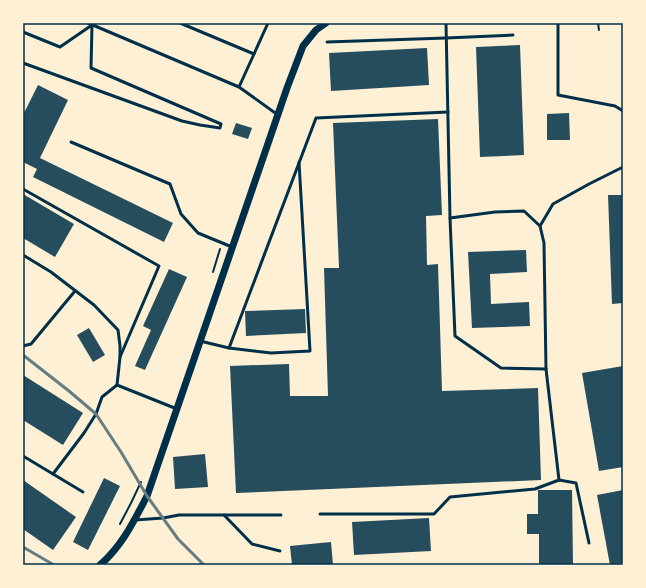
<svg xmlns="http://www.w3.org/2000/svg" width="646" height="588" viewBox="0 0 646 588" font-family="'Fira Sans Condensed',sans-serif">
<rect width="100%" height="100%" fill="#fdf0d5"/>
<g fill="#264d5e">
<path d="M520,45L524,155L480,157L476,47Z"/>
<path d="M427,48L429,85L331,91L329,53Z"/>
<path d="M38,85L68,100L40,158L173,223L164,242L33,177L37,169L23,162V115Z"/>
<path d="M569,113L570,140H547V114Z"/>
<path d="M438,119L442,215L426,216L427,265L438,264L442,391L538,388L541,480L236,493L230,366L289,364L290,396H328L324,268H339L333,123Z"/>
<path d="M236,123L252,128L248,139L232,134Z"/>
<path d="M23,194L74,224L55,257L23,238Z"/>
<path d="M608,195H623V303L612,304Z"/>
<path d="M526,250L527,272L490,274L491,304L529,302L530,326L472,328L468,252Z"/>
<path d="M169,269L187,277L145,370L135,366L151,330L143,326Z"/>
<path d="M305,309L306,333L246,336L245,311Z"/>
<path d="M89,328L105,355L93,362L77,335Z"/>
<path d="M623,366V467L599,471L582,373Z"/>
<path d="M23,375L83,413L63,445L23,420Z"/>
<path d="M205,454L208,487L175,489L173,457Z"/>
<path d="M104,478L120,486L88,550L73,542Z"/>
<path d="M23,480L76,517L53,550L23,529Z"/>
<path d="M538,490H572L573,565H539V534H527V514H538Z"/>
<path d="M623,490V563L610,565L597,495Z"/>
<path d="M429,518L431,551L354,555L352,522Z"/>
<path d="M331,542L333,565H292L290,546Z"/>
</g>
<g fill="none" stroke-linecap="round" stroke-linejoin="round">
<g stroke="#003049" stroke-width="2">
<path d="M598,23L599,30"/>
<path d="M213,272L220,249"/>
<path d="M120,524L131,503L141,482"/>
</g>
<g stroke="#003049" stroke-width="3">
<path d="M88,23L239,87L278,115"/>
<path d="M180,23L254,54L268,23"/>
<path d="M446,23L450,218L455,336L501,368L546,369"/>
<path d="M558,23V95L615,106L623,111"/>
<path d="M23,32L60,47L92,25"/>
<path d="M327,42L446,38L513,35"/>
<path d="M23,63L182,121L200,125L220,128L221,124L91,68L92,25L93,23"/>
<path d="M239,87L254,54"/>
<path d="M71,142L170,184L181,214L198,233L232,247"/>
<path d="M23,189L159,266L120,357"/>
<path d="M450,218L495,212L524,211L540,226L544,243L546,369L559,480"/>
<path d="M540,226L553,204L589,184L623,167"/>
<path d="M23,255L51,272L94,305L118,330L120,346V357L117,385L177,409"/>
<path d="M200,341L229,348L316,118L448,112"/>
<path d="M23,346L31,344L75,291"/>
<path d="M229,348L271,353L310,351L299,162"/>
<path d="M23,456L83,492"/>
<path d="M53,474L84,433L96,414L102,397L117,385"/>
<path d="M320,514H434L450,497L535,489L559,480L576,483L589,543"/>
<path d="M224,515L252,544L280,551"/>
<path d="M135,520L163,518L179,515H281"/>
</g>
<path stroke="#003049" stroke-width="7" d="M100,565C122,546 134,521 147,496L287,88L303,46L316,30L326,23"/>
<g stroke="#657d81" stroke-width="3">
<path d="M23,355L69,391L96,414L121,452L147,496L178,539L204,565"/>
<path d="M23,547L54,565"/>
</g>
</g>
<rect width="646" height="588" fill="none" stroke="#fdf0d5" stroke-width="48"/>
<rect x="24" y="24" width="598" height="540" fill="none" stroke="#003049" stroke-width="1.5"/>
</svg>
